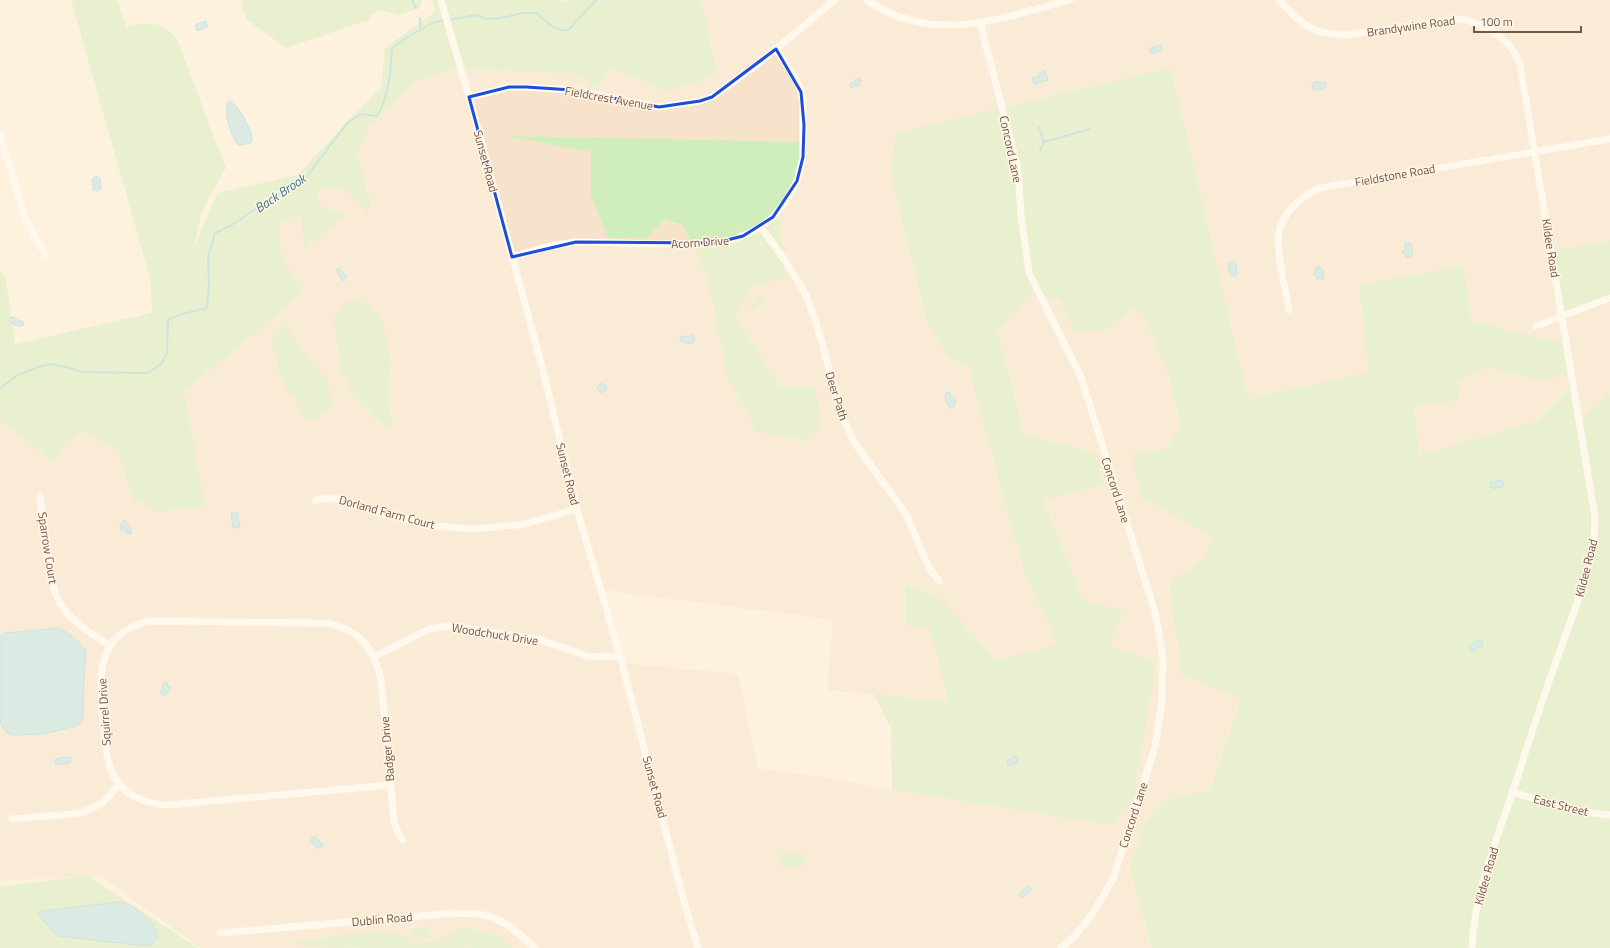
<svg xmlns="http://www.w3.org/2000/svg" width="1610" height="948" viewBox="0 0 1610 948" font-family="'Titillium Web',sans-serif">
<rect width="100%" height="100%" fill="#fef2de"/>
<path fill="#f7e3cc" fill-rule="evenodd" d="M701,0H1610V241L1551,251L1561,320L1610,303V393L1585,416L1576,418L1571,387L1537,421L1419,456L1414,406L1457,400V381L1489,367L1540,381L1564,344L1472,321L1463,267L1359,285L1369,372L1248,399L1171,68L948,356L968,366L1023,568L1059,644L996,660L941,599L907,584L906,625L929,627L948,702L827,690L833,620L602,590L623,663L738,674L758,768L830,778L892,790L1112,825L1110,647L1123,610L1083,600L1044,499L1104,484L1024,436L997,329L1029,296L1060,299L1107,329L1132,308L1143,316L1166,367L1177,409L1179,427L1166,449L1141,498L1212,536L1205,558L1169,584L1241,699L1210,790L1165,800L1144,822L1139,841L1129,867L1152,948H200L101,876L0,881V425L4,423L53,462L71,439L82,430L118,451L132,498L204,506L184,392L304,292L281,256L280,225L301,212L304,249L345,214L318,204V190L343,187L367,213L371,204L357,155L369,127L417,81L453,68L577,74L596,88L611,68L668,92ZM508,136L795,191L778,211L786,277L751,288L734,314L780,387L753,431L752,420L728,379L707,276L683,225L663,220L647,238L591,195V152Z"/>
<g fill="#d0edbc">
<path d="M71,0H117L126,27C148,22 161,20 177,39L226,168L202,211L193,251L217,193L297,175L381,87L385,48L436,11L432,0H558L559,2L568,0H701L717,75L668,92L611,68L596,88L577,74L453,68L417,81L369,127L357,155L371,204L367,213L343,187L318,190V204L346,215L304,250L301,213L280,224L281,256L304,292L184,392L205,506L158,512L132,498L118,451L82,430L71,439L53,462L4,423L0,425V269L6,280L15,344L152,313L150,278Z"/>
<path d="M242,0H422L420,8L398,15L383,10L370,14L371,19L286,48L247,20L243,11Z"/>
<path d="M1171,68L1248,399L1369,372L1359,285L1463,266L1472,321L1564,344L1569,373L1540,381L1489,367L1457,381L1458,400L1414,406L1419,455L1537,421L1571,387L1576,418L1585,416L1610,393V948H1152L1129,867L1139,841L1144,822L1165,800L1210,790L1241,699L1182,674L1169,584L1205,558L1212,536L1141,498L1132,455L1166,449L1179,427L1177,409L1166,367L1143,316L1132,308L1107,329L1075,333L1060,299L1029,296L997,330L1024,435L1094,452L1104,484L1044,500L1083,600L1123,610L1110,647L1156,661L1134,797L1112,825L892,790L891,729L874,694L948,702L929,627L906,625V584L941,599L996,660L1058,644L1023,568L968,366L948,356L927,320L891,173L896,133Z"/>
<path d="M505,136L802,142L795,191L778,211L787,277L751,288L734,314L780,387L815,386L821,424L806,440L753,431L752,420L728,379L707,276L683,225L664,220L647,238H608L591,195V152Z"/>
<path d="M1610,241V303L1561,321L1550,251Z"/>
<path d="M759,295L764,300L753,309L748,304Z"/>
<path d="M355,300L371,305L383,323L391,358L389,392L392,432L375,418L347,388V379L340,370L334,317L345,303Z"/>
<path d="M285,325L296,342L328,381L332,407L314,421L301,416L297,402L286,390L278,371V356L271,345L274,331Z"/>
<rect x="779" y="854" width="26" height="12"/>
<path d="M88,876L198,948H0V886Z"/>
<path d="M429,926L430,937L411,939L410,929Z"/>
<path d="M465,927L485,932L503,938L513,948H471L468,946L465,948H368C359,946 350,948 340,948C324,948 309,947 293,943C321,938 353,932 381,932C397,932 400,936 413,941C432,948 449,934 465,927Z"/>
</g>
<g fill="#b2e2e9" stroke="#97d2dc">
<path d="M206,21L208,27L197,31L195,25Z"/>
<path d="M1161,45L1162,51L1150,54V48Z"/>
<path d="M1045,71L1048,80L1034,84L1032,78L1040,76V73Z"/>
<path d="M860,78V85L851,88L849,84L855,82V80Z"/>
<path d="M1314,82H1325L1327,84L1323,90L1313,89L1312,87Z"/>
<path d="M229,101C238,103 254,133 252,142L244,145H238C231,137 222,109 229,101Z"/>
<path d="M95,176L100,178L101,189L97,191L93,190L92,179Z"/>
<path d="M1407,242L1412,245V257L1406,258L1405,253H1403L1402,251L1405,249L1404,244Z"/>
<path d="M1234,261L1236,263L1237,273L1236,275L1232,276L1230,274L1228,265L1230,262Z"/>
<path d="M1316,267H1320C1323,269 1325,276 1323,279H1317V276L1313,275Z"/>
<path d="M339,268L346,276L344,281L342,280L336,270Z"/>
<path d="M11,317H14L17,320L23,321L24,325C17,328 13,325 9,320Z"/>
<path d="M691,334L695,337L694,342L688,344L680,341L681,336L688,337Z"/>
<circle cx="602" cy="388" r="4.5"/>
<path d="M949,392L956,401L953,408H950L945,400L946,393Z"/>
<path d="M1502,480L1504,483V486L1492,489L1490,487V483Z"/>
<path d="M231,513H238L240,527L233,528Z"/>
<path d="M124,520L126,521L131,529V534H127L125,530L120,529V525Z"/>
<path d="M58,628C70,633 78,640 86,651L84,677L83,719L77,726L43,734L11,735L3,729L0,720V637L4,633Z"/>
<path d="M1480,640L1483,641L1482,647H1478L1472,652L1469,647L1475,641Z"/>
<path d="M167,682L168,687L171,688L165,696L161,694L160,691L162,689L163,683Z"/>
<path d="M1015,756L1018,759L1017,763L1011,766L1008,765L1007,761Z"/>
<path d="M65,757L71,758L70,763L58,765L55,763L56,759Z"/>
<path d="M314,836L323,844L321,848H317L312,843L311,839Z"/>
<path d="M1028,885L1032,889L1022,898L1019,894Z"/>
<path d="M118,902C131,902 159,924 158,938L151,945L147,946L58,936L55,934L38,914L39,912L43,911Z"/>
</g>
<g fill="none" stroke-linecap="round" stroke-linejoin="round">
<g stroke="#97d2dc" stroke-width="2">
<path d="M412,0L416,8"/>
<path d="M420,18V30"/>
<path d="M1039,127L1044,142L1040,151"/>
<path d="M1044,142L1090,129"/>
<path d="M0,389L16,376L38,367L51,364L67,367L81,372L148,373L161,364L167,354L168,320L181,314L207,308L209,285L208,257L215,233L230,226L277,195L307,176L347,123L361,114L377,116C389,97 391,70 392,48L406,38L434,22L477,15L485,19L500,18L524,13H537C545,21 556,32 568,30L596,0"/>
</g>
<g stroke="#fff" stroke-width="7">
<path d="M441,0L469,97L540,359L577,509L620,656L686,909L698,948"/>
<path d="M867,0C934,46 1000,18 1070,0"/>
<path d="M1279,0C1302,24 1310,34 1346,35L1461,19C1487,25 1510,38 1520,64L1595,517C1595,562 1576,605 1561,648C1543,696 1528,745 1512,794C1495,844 1474,894 1472,948"/>
<path d="M980,23L1018,169L1021,215L1029,273L1081,377L1155,612L1163,657L1162,701L1155,747L1113,879L1091,916L1074,937L1061,948"/>
<path d="M469,97L509,87H526L572,90L659,107L700,101L712,97L755,66L835,0"/>
<path d="M0,135L26,220L45,255"/>
<path d="M761,227L784,259L805,293L816,322L842,416L854,442L906,514L929,568L939,581"/>
<path d="M512,257L551,246L576,242L658,244L715,243L736,239L761,227L773,217L786,201L797,181L803,157V102L801,92L797,81L776,49"/>
<path d="M1289,310C1286,291 1274,245 1280,228C1287,208 1302,196 1320,188L1610,139"/>
<path d="M1536,326L1610,298"/>
<path d="M40,497C44,525 47,586 63,608C75,625 94,635 111,646"/>
<path d="M315,500L330,498L342,500L383,514L434,526L474,529L525,524L577,509"/>
<path d="M374,657L429,629L449,626L538,639L590,657L620,656"/>
<path d="M391,785L167,805C147,804 129,798 117,781C106,766 106,745 104,728C99,682 92,635 149,621L325,623C359,629 374,647 381,680L394,821L398,833L403,840"/>
<path d="M1512,792L1577,811L1610,815"/>
<path d="M12,819L82,813L102,803L120,784"/>
<path d="M220,933L457,913C467,914 479,913 488,916C505,920 523,937 535,948"/>
</g>
</g>
<path d="M0 0H1610V948H0ZM776,49L801,92L804,125L803,157L797,181L773,217L743,236L715,243L576,242L512,257L469,97L509,87H526L572,90L659,107L700,101L712,97Z" fill="#fef2de" fill-opacity=".55" fill-rule="evenodd"/>
<path fill="none" stroke="#1d4ed8" stroke-width="3" stroke-linejoin="round" d="M776,49L801,92L804,125L803,157L797,181L773,217L743,236L715,243L576,242L512,257L469,97L509,87H526L572,90L659,107L700,101L712,97Z"/>
<g text-anchor="middle" dominant-baseline="central" stroke-width="3" stroke-linejoin="round" paint-order="stroke">
<g font-size="12" fill="#775644" stroke="#fff5e7">
<text transform="translate(1411 26) rotate(-8)">Brandywine Road</text>
<text transform="translate(609 98) rotate(10)">Fieldcrest Avenue</text>
<text transform="translate(1011 149) rotate(78)">Concord Lane</text>
<text transform="translate(486 161) rotate(75)">Sunset Road</text>
<text transform="translate(1395 175) rotate(-10)">Fieldstone Road</text>
<text transform="translate(700 242) rotate(-4)">Acorn Drive</text>
<text transform="translate(1551 248) rotate(81)">Kildee Road</text>
<text transform="translate(837 396) rotate(73)">Deer Path</text>
<text transform="translate(568 474) rotate(76)">Sunset Road</text>
<text transform="translate(1116 490) rotate(72)">Concord Lane</text>
<text transform="translate(387 512) rotate(15)">Dorland Farm Court</text>
<text transform="translate(48 548) rotate(81)">Sparrow Court</text>
<text transform="translate(1586 568) rotate(-76)">Kildee Road</text>
<text transform="translate(495 634) rotate(9)">Woodchuck Drive</text>
<text transform="translate(104 712) rotate(-94)">Squirrel Drive</text>
<text transform="translate(387 749) rotate(-95)">Badger Drive</text>
<text transform="translate(655 787) rotate(75)">Sunset Road</text>
<text transform="translate(1561 805) rotate(14)">East Street</text>
<text transform="translate(1133 815) rotate(-72)">Concord Lane</text>
<text transform="translate(1486 876) rotate(-74)">Kildee Road</text>
<text transform="translate(382 919) rotate(-5)">Dublin Road</text>
</g>
<g font-size="13" font-style="italic" fill="#397a86" stroke="#fff5e7">
<text transform="translate(280 193) rotate(-34)">Back Brook</text>
</g>
</g>
<path d="M1474 26v6h107v-6" fill="none" stroke="#775644" stroke-width="2"/>
<text x="1480" y="26" font-size="12" fill="#775644" stroke="#fff5e7" stroke-width="3" paint-order="stroke">100 m</text>
</svg>
